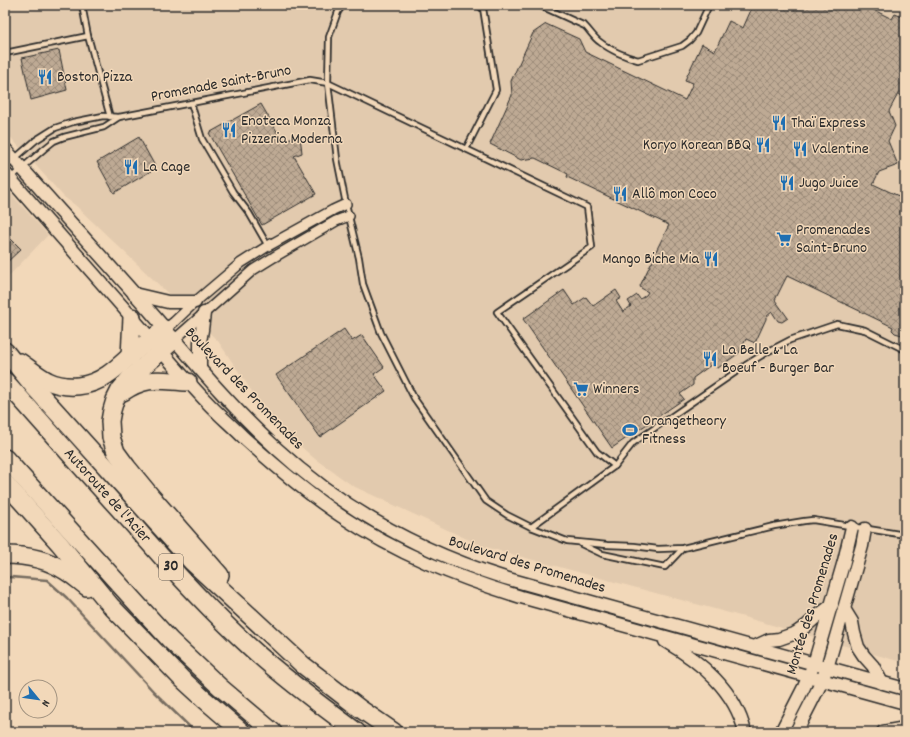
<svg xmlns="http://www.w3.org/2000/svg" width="910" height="737" viewBox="0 0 910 737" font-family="Dekko,sans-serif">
<defs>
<pattern id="building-cross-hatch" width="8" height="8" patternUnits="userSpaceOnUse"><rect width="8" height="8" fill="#beaa94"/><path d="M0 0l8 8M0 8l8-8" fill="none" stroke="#9b8b79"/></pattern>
</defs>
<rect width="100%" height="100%" fill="#f2d8b9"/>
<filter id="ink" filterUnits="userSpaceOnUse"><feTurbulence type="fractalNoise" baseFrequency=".025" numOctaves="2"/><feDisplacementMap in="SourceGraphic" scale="8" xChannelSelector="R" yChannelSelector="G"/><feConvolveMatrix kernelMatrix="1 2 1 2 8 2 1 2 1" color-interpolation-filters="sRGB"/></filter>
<g filter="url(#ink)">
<g fill="#e2caae">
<path d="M5,5H905V663L744,617L482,546L353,486L315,459L271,420L218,341L75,205L64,197L5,131Z"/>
<path d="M5,187L48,235L5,280Z"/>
</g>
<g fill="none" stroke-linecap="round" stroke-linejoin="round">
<path stroke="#766c60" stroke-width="2.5" d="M5,578L11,577L47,580L67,598L154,692L195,732"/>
</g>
<g fill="url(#building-cross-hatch)" stroke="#2b2b2b">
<path d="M740,5H864L892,19L895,14L905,18V97L898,94L889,111L895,126L888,141L898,165L879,172L873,184L905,199V336L895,333L892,330L893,327L787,276L775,300L788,318L782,322L778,321L772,312L766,317V319L755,343L746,339L739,353L718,368L711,365L693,378V385L680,394L684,399L612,448L523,319L564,290L574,305L586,297L593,306L616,290L621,298L616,301L623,312L631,306L628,301L637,295L640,299L646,295L648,292L641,288L640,286L651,263L653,262L652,253H655L669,225L567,177L568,174L535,158L521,160L490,144L512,95L511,81L533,33L546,24L579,39L585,52L685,100L693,83L685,80L702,44L715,51L729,21L743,28L751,10Z"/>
<path d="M59,50L67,90L31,100L22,58Z"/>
<path d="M261,104L282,140L300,136L302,153L294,156L316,194L262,225L209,133Z"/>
<path d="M139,137L156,168L114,193L97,162Z"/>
<path d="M5,233L21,249L5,264Z"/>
<path d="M344,329L352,341L362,335L384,367L374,374L386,391L320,437L276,375Z"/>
</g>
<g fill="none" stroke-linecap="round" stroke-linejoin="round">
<g stroke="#2b2b2b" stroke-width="8">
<g id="service">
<path d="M82,5L88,36L110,117"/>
<path d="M343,5L338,12L329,37L328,83L337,159L346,204L359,258L363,284L381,333L414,398L486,501L507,515L531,527L567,541L607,545L634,546L658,549L683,548L774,526L804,521L813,520L905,535"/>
<path d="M539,5L585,26C590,31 594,38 600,42C610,50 626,57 638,60L682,46L690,40L696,33L709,5"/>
<path d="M5,53L88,36"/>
<path d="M191,103L202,139L233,192L249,213L268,246"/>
<path d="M466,149L496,90L483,8L476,5"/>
<path d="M5,167L36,140L55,128L73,122L103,116L119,117L310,80L328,83L587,207L592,247L497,312L597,452L615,466"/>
<path d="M5,183L44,149L54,141L64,137L104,127L119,117"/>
<path d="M531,527L615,466L633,443L746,365L767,352L790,340L837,324L865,330L905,350"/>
<path d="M581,544L602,554L665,567L683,548"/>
</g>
</g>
<g stroke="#2b2b2b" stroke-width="12">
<g id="minor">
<path d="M165,329L174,322L195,302L241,263L268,246L333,210L346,204"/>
<path d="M174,340L253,270L274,257L336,221L349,216"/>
</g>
</g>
<g stroke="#2b2b2b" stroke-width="15">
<g id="tertiary">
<path d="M5,149C55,206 106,261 155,317C194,362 232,408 276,448C342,509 419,551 505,578L905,689"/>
<path d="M5,173C51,225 97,277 143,330C164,354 184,378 206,401C218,414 231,425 243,437C274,465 306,493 341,516C398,554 456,577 521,597L905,703"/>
<path d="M134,294L168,302H195"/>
<path d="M200,368V342L202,330L204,313"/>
<path d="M844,609L852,622L854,633L858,647L864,656L873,666L882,683"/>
<path d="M665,641C701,662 735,690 745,732"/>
<path d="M754,647L769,640L779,639L796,633L806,626L815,618L832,605"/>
<path d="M781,732L804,687L814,664L844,561L852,527"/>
<path d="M796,732L819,687L827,668L862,546L865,529"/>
<path d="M883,732L905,728"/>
</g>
</g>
<g stroke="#2b2b2b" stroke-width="20">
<g id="motorway">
<path d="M174,340L130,378L120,390L115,400L112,410L110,421L111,437L116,452L127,467L150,495L220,575"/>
<path d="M5,351L34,387L192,562L303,665L359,708L394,732"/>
<path d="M130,357L132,317"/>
<path d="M20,362C29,368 38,376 48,381C68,390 90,387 107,375C116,369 123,362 131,355C142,346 153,337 165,329"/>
<path d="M5,381C47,428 88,475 130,521C168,565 207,608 251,648C284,678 320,705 357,732"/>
<path d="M123,392C148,375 161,381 188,382"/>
<path d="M5,458L138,605L170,640L220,687L273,732"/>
<path d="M5,483L59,543L111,606L181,678L205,700L242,732"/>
<path d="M5,555C27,555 49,560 67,572C74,576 80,582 87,587"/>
</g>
</g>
<use href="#service" stroke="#f2d8b9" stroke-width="4.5"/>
<use href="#minor" stroke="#f2d8b9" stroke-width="9"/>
<use href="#tertiary" stroke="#f2d8b9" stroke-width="12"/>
<use href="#motorway" stroke="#f2d8b9" stroke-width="17"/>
</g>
</g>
<defs>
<g id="restaurant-bare" transform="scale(1.2)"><path d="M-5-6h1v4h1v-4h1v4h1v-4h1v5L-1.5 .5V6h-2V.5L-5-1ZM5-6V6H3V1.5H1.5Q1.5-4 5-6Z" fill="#1f6fb2" stroke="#f2d8b9" stroke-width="2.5" paint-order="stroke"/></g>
<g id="supermarket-bare" transform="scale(1.2)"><path d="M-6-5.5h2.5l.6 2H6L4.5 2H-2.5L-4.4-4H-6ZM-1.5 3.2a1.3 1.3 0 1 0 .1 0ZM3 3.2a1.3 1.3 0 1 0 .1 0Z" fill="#1f6fb2" stroke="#f2d8b9" stroke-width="2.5" paint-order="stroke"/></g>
<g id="stadium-bare" transform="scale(1.2)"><path d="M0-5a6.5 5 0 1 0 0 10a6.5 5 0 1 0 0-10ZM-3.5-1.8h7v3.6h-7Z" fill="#1f6fb2" stroke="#f2d8b9" stroke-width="2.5" paint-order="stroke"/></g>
</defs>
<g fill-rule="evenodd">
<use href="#restaurant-bare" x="45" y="77"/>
<use href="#restaurant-bare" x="779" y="123"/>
<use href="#restaurant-bare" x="229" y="130"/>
<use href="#restaurant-bare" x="763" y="145"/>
<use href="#restaurant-bare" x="800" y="149"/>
<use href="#restaurant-bare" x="131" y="167"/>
<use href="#restaurant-bare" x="787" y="183"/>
<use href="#restaurant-bare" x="620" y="194"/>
<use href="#supermarket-bare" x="784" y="239"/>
<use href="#restaurant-bare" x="711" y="259"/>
<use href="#restaurant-bare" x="710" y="359"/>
<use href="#supermarket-bare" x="581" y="389"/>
<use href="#stadium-bare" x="630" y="430"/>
</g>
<g text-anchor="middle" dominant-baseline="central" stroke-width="3" stroke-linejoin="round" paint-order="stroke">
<rect fill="#f2d8b9" stroke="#675f56" stroke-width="1" x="159" y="554" width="24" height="26" rx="3"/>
<g font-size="15" font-weight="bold" fill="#2b2b2b">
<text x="171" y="567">30</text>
</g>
<g font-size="16" fill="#2b2b2b" stroke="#f2d8b9" text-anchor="start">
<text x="57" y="77">Boston Pizza</text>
<text x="241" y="121">Enoteca Monza<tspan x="241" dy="18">Pizzeria Moderna</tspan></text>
<text x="791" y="123">Thaï Express</text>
<text x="751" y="145" text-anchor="end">Koryo Korean BBQ</text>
<text x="812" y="149">Valentine</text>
<text x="143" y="167">La Cage</text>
<text x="799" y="183">Jugo Juice</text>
<text x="632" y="194">Allô mon Coco</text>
<text x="796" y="230">Promenades<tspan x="796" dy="18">Saint-Bruno</tspan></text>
<text x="699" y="259" text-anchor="end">Mango Biche Mia</text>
<text x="722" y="350">La Belle &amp; La<tspan x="722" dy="18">Boeuf - Burger Bar</tspan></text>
<text x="593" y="389">Winners</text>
<text x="642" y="421">Orangetheory<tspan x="642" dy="18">Fitness</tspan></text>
</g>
<g font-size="16" fill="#2b2b2b" stroke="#f2d8b9">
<text transform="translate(221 84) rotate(-11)">Promenade Saint-Bruno</text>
<text transform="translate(244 389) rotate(46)">Boulevard des Promenades</text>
<text transform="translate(107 496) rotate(48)">Autoroute de l'Acier</text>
<text transform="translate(527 565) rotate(17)">Boulevard des Promenades</text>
<text transform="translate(813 604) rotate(-73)">Montée des Promenades</text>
</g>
</g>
<rect width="910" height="737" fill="none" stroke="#f2d8b9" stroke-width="20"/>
<rect x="10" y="10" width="890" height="717" fill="none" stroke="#2b2b2b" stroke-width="1.5" filter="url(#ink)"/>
<g transform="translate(38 699) rotate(119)"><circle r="19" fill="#f2d8b9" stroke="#a29380"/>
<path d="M0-3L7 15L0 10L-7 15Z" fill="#1f6fb2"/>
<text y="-6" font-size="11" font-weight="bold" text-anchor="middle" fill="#2b2b2b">N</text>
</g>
</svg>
